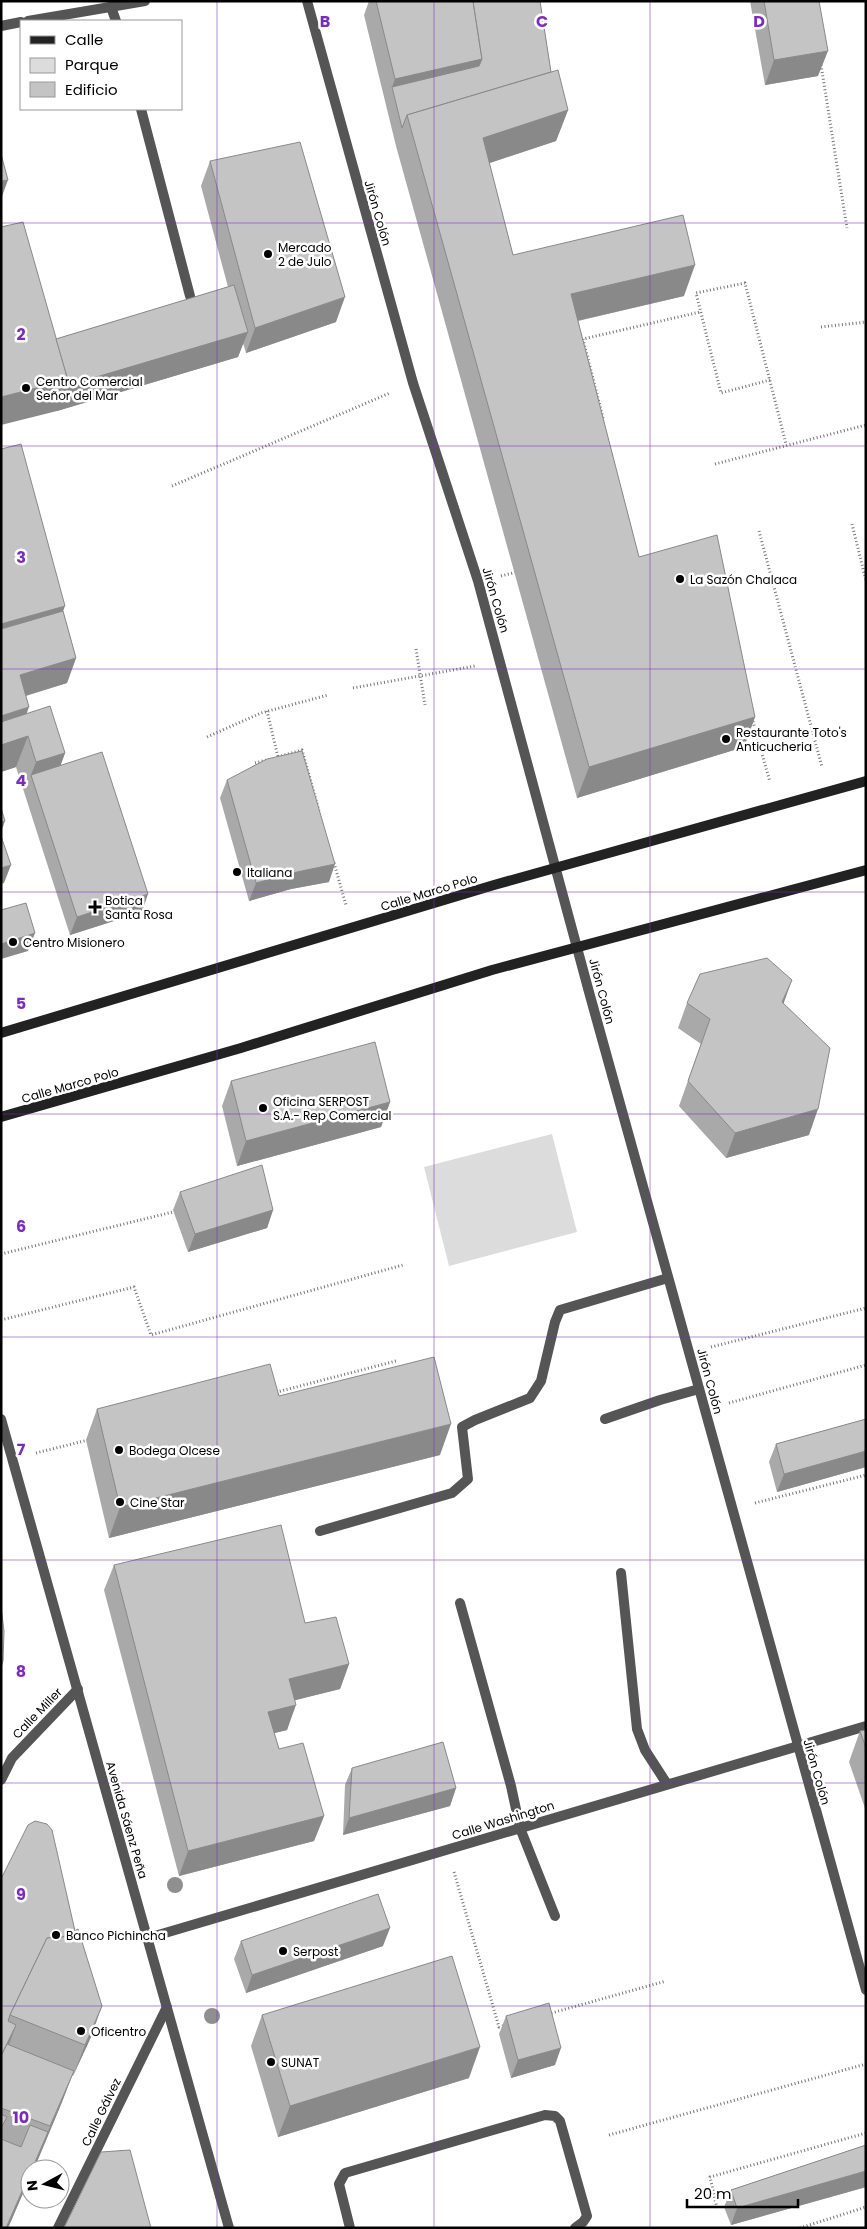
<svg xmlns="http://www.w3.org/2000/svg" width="867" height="2229" viewBox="0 0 867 2229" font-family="Poppins,sans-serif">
<rect width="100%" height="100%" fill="#fff"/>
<path fill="#dcdcdc" d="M552,1134L577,1232L449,1266L424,1167Z"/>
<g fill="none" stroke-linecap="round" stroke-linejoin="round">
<g stroke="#777" stroke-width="3" stroke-dasharray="1 2.5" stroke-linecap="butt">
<path d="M821,65L847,228"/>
<path d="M821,327L866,322"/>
<path d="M770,380L721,393L696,293L745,283L786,444"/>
<path d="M603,418L583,339L700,312"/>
<path d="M715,464L866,425"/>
<path d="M172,486L390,393"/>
<path d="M852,524L866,581"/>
<path d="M759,531L822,767"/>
<path d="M501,576L517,572"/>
<path d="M416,649L425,705"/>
<path d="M353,688L475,666"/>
<path d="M267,711L278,757"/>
<path d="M752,718L770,782"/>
<path d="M207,737L261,713L328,695"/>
<path d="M278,757L302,750L319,811"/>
<path d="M255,763L267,760"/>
<path d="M334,863L346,905"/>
<path d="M1,1254L177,1211"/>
<path d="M1,1320L134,1287L151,1335L403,1265"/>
<path d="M711,1347L866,1308"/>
<path d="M273,1393L396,1361"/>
<path d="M729,1403L866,1365"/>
<path d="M36,1453L88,1440"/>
<path d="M755,1503L866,1475"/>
<path d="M454,1872L499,2027L506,2025"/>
<path d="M548,2014L666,1981"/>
<path d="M609,2135L866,2064"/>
<path d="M717,2208L710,2177L866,2133"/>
<path d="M800,2228L866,2207"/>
</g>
<g stroke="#555" stroke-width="10">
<path d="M111,7L116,21"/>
<path d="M141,109L190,296"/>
<path d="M605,1419L660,1400L699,1389"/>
<path d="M320,1531L452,1493L468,1479L462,1427L475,1420L530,1398L541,1381L555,1322L560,1310L668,1278"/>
<path d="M621,1573L637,1729L645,1750L667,1784"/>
<path d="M460,1603L511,1786L520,1828L555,1916"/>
<path d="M350,2228L339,2184L345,2173L545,2115L555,2116L560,2121L587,2216L583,2222L575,2228"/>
</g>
<g stroke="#555" stroke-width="10">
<path d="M307,1L413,383L478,581L589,992L866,1990"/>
<path d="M28,21L145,1"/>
<path d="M1,26L21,22"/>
<path d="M1,1780L12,1758L78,1689"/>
<path d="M148,1938L866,1726"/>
<path d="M58,2228L167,2007"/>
</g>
<path stroke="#555" stroke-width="10" d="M1,1419L229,2228"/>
<g stroke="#222" stroke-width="10">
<path d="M1,1033L494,885L866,781"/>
<path d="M1,1117L241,1048L492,970L866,870"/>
</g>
</g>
<g fill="#8f8f8f">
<circle cx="175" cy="1885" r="8"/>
<circle cx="212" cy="2016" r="8"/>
</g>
<g fill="#a9a9a9">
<path d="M369,1H540L551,72L568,110L556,141L489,163L513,255L684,296L578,321L639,557L755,717L744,747L577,798L396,146L364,15Z"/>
<path d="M750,1H819L818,76L765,85Z"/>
<path d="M210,161L336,322L246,353L243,343L238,357L57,411L56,339L228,287L201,186Z"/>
<path d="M1,449L63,611L76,658L67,683L26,696L27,713L65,753L60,766L142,912L70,935L16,767L1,772Z"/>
<path d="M227,780L329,882L291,889L249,901L220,798Z"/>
<path d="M687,1003H783L809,1135L726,1158L679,1106L701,1044L678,1028Z"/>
<path d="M231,1081L390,1102L381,1127L237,1166L222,1106Z"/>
<path d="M180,1192L273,1210L267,1228L188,1252L173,1210Z"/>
<path d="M279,1396L440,1455L109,1538L86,1440L97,1409Z"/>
<path d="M866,1419V1467L777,1492L769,1462L776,1444Z"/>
<path d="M114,1565L305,1623L349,1664L340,1689L295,1700L287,1730L274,1733L279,1749L324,1816L314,1841L179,1876L104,1590Z"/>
<path d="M866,1730V1811L849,1762L860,1731Z"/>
<path d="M352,1768L456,1788L450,1806L343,1835L345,1785Z"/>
<path d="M1,1879L91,2037L73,2076L72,2075L62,2102L34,2169H30V2177L8,2228H1Z"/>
<path d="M241,1941L383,1946L246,1993L234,1959Z"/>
<path d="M262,2015L469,2078L278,2137L251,2046Z"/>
<path d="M506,2016L555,2065L511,2078L499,2034Z"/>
<path d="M866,2145V2187L731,2225L724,2207L731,2190Z"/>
</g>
<g fill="#898989">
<path d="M828,51L818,76L765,85L774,60Z"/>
<path d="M482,59L473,84L392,87L395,79Z"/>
<path d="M568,110L556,141L472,169L483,138Z"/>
<path d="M8,180L1,199V181Z"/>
<path d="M695,265L684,296L559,325L571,294Z"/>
<path d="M345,297L336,322L246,353L255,328Z"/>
<path d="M248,332L238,357L57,411L1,425V397Z"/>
<path d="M65,606L54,636L1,652V624Z"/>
<path d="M76,658L67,683L11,700L20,675Z"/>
<path d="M29,707L20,732L1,738V716Z"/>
<path d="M755,717L744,747L577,798L589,767Z"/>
<path d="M28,736L16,767L1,772V745Z"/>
<path d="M65,753L54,784L31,775L36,762Z"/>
<path d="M5,821L1,832V822Z"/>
<path d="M335,864L329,882L291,889L249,901L256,883L297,872Z"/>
<path d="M11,865L4,883L1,884V868Z"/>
<path d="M148,894L142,912L70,935L77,917Z"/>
<path d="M35,933L28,951L1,959V944Z"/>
<path d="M792,980L783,1005L782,1002Z"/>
<path d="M390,1102L381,1127L237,1166L246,1141Z"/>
<path d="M818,1109L809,1135L726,1158L735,1133Z"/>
<path d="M273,1210L267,1228L188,1252L195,1234Z"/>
<path d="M451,1424L440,1455L109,1538L120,1507Z"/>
<path d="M866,1451V1467L777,1492L784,1474Z"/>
<path d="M349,1664L340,1689L280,1704L289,1679Z"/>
<path d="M296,1705L287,1730L259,1737L268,1712Z"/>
<path d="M456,1788L450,1806L343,1835L349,1818Z"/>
<path d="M324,1816L314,1841L179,1876L188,1851Z"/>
<path d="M390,1928L383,1946L246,1993L252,1975Z"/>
<path d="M102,2006L91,2037L73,2076L85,2045Z"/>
<path d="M16,2025L7,2050L1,2058Z"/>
<path d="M480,2047L469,2078L278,2137L290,2106Z"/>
<path d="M561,2048L555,2065L511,2078L518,2060Z"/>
<path d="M74,2071L62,2102L34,2169H32Z"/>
<path d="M866,2171V2187L731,2225L737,2208Z"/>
<path d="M30,2173V2177L8,2228H6Z"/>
</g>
<g fill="#c4c4c4" stroke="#898989">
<path d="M376,1H473L482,59L395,79Z"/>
<path d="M473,1H540L551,72L407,115L402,128L392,87L479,66L482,59Z"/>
<path d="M764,1H819L828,51L774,60Z"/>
<path d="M558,70L568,110L483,138L513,255L683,215L695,265L571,294L639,557L717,535L755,717L589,767L407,115Z"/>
<path d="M300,142L345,297L255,328L210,161Z"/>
<path d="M1,154L8,180L1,181Z"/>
<path d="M23,222L68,380L1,397V227Z"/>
<path d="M234,285L248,332L66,386L68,380L56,339Z"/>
<path d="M21,444L65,606L1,624V449Z"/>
<path d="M63,611L76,658L20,675L29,707L1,716V629Z"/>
<path d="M50,706L65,753L36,762L28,736L1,745V722Z"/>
<path d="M302,751L335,864L297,872L256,883L227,780L267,759Z"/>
<path d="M102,752L148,894L77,917L31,775Z"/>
<path d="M1,808L5,821L1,822Z"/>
<path d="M1,836L11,865L1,868Z"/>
<path d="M26,903L35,933L1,944V910Z"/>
<path d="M767,958L792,980L782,1002L830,1048L818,1109L735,1133L688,1081L710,1019L687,1003L700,974Z"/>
<path d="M375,1042L390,1102L246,1141L231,1081Z"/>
<path d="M262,1165L273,1210L195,1234L180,1192Z"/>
<path d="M434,1357L451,1424L120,1507L97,1409L270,1364L279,1396Z"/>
<path d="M866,1419V1451L784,1474L776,1444Z"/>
<path d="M281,1525L305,1623L336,1617L349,1664L289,1679L296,1705L268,1712L279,1749L303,1743L324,1816L188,1851L114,1565Z"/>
<path d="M1,1607L4,1631L3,1661L1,1667Z"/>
<path d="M866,1730V1748L860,1731Z"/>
<path d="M443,1742L456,1788L349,1818L352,1768Z"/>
<path d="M35,1821L47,1824L52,1830L75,1931L63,1937L47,1938L10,2015L8,2021L16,2025L1,2056V1879L28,1825Z"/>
<path d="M378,1894L390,1928L252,1975L241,1941Z"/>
<path d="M78,1929L102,2006L85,2045L10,2015L47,1938L63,1937Z"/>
<path d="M452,1956L480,2047L290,2106L262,2015Z"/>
<path d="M549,2003L561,2048L518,2060L506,2016Z"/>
<path d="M7,2044L74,2071L50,2126L1,2108V2056Z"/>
<path d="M1,2114L7,2117L1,2128Z"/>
<path d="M30,2125L48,2132L32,2169H30V2173L6,2228H1V2139L21,2147Z"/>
<path d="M866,2145V2171L737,2208L731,2190Z"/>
<path d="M130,2150L151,2228H64L101,2152Z"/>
</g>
<path fill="none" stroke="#7b2cbf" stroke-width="1" stroke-opacity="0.55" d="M217,1V2228M434,1V2228M650,1V2228M1,223H866M1,446H866M1,669H866M1,892H866M1,1114H866M1,1337H866M1,1560H866M1,1783H866M1,2006H866"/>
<g fill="#000" stroke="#fff" stroke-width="2">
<circle cx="268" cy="254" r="5"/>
<circle cx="26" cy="388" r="5"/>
<circle cx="680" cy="579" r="5"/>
<circle cx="726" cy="739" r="5"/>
<circle cx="237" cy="872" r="5"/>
<path d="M92.5 899.5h5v5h5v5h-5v5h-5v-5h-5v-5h5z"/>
<circle cx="13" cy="942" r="5"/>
<circle cx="263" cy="1108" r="5"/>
<circle cx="119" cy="1450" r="5"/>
<circle cx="120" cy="1502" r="5"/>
<circle cx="56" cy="1935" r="5"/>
<circle cx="283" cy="1951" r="5"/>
<circle cx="81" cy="2031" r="5"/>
<circle cx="271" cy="2062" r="5"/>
</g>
<g text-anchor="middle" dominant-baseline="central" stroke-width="5" stroke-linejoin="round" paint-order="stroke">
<g font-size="12" fill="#000" stroke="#fff">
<text transform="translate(378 213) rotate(74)">Jirón Colón</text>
<text transform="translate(496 600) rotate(74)">Jirón Colón</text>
<text transform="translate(429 892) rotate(-17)">Calle Marco Polo</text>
<text transform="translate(602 991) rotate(75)">Jirón Colón</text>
<text transform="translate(70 1085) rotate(-16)">Calle Marco Polo</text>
<text transform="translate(710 1381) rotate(75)">Jirón Colón</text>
<text transform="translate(37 1713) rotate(-46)">Calle Miller</text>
<text transform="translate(817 1772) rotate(74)">Jirón Colón</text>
<text transform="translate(127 1820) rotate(74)">Avenida Sáenz Peña</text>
<text transform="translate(503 1820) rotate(-17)">Calle Washington</text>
<text transform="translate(101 2112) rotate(-64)">Calle Gálvez</text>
</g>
<g font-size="12" fill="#000" stroke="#fff" text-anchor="start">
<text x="278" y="247">Mercado<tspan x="278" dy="14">2 de Julo</tspan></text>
<text x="36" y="381">Centro Comercial<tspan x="36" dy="14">Señor del Mar</tspan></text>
<text x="690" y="579">La Sazón Chalaca</text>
<text x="736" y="732">Restaurante Toto's<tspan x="736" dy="14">Anticucheria</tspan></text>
<text x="247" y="872">Italiana</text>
<text x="105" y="900">Botica<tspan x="105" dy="14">Santa Rosa</tspan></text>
<text x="23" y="942">Centro Misionero</text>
<text x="273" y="1101">Oficina SERPOST<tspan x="273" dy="14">S.A.- Rep Comercial</tspan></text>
<text x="129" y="1450">Bodega Olcese</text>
<text x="130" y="1502">Cine Star</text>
<text x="66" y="1935">Banco Pichincha</text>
<text x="293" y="1951">Serpost</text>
<text x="91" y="2031">Oficentro</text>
<text x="281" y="2062">SUNAT</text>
</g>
</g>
<g font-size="16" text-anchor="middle" font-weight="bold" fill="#7b2cbf" stroke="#fff" stroke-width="5" stroke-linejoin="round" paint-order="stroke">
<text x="325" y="27">B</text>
<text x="542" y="27">C</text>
<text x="759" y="27">D</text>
<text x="21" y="340">2</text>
<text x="21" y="563">3</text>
<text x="21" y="786">4</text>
<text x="21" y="1009">5</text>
<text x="21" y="1232">6</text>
<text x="21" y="1455">7</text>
<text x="21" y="1677">8</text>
<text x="21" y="1900">9</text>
<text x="21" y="2123">10</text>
</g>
<rect width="867" height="2229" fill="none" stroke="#000000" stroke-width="5"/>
<rect x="20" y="20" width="162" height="90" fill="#ffffff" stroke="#999999"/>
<rect x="30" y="36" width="25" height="8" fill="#222222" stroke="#999999"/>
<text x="65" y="45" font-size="15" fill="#000000">Calle</text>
<rect x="30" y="58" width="25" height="15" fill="#dcdcdc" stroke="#999999"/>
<text x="65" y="70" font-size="15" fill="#000000">Parque</text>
<rect x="30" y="82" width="25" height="15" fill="#c4c4c4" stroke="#999999"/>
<text x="65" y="95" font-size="15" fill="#000000">Edificio</text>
<g transform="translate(45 2184) rotate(263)"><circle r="24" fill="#ffffff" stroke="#999999"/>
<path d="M0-4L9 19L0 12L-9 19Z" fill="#000000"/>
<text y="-8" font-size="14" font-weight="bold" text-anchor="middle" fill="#000000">N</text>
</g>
<path d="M687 2199v8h111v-8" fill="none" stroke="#000000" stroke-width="2.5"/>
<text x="694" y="2199" font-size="15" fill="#000000" stroke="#ffffff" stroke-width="4" paint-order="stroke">20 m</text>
</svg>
